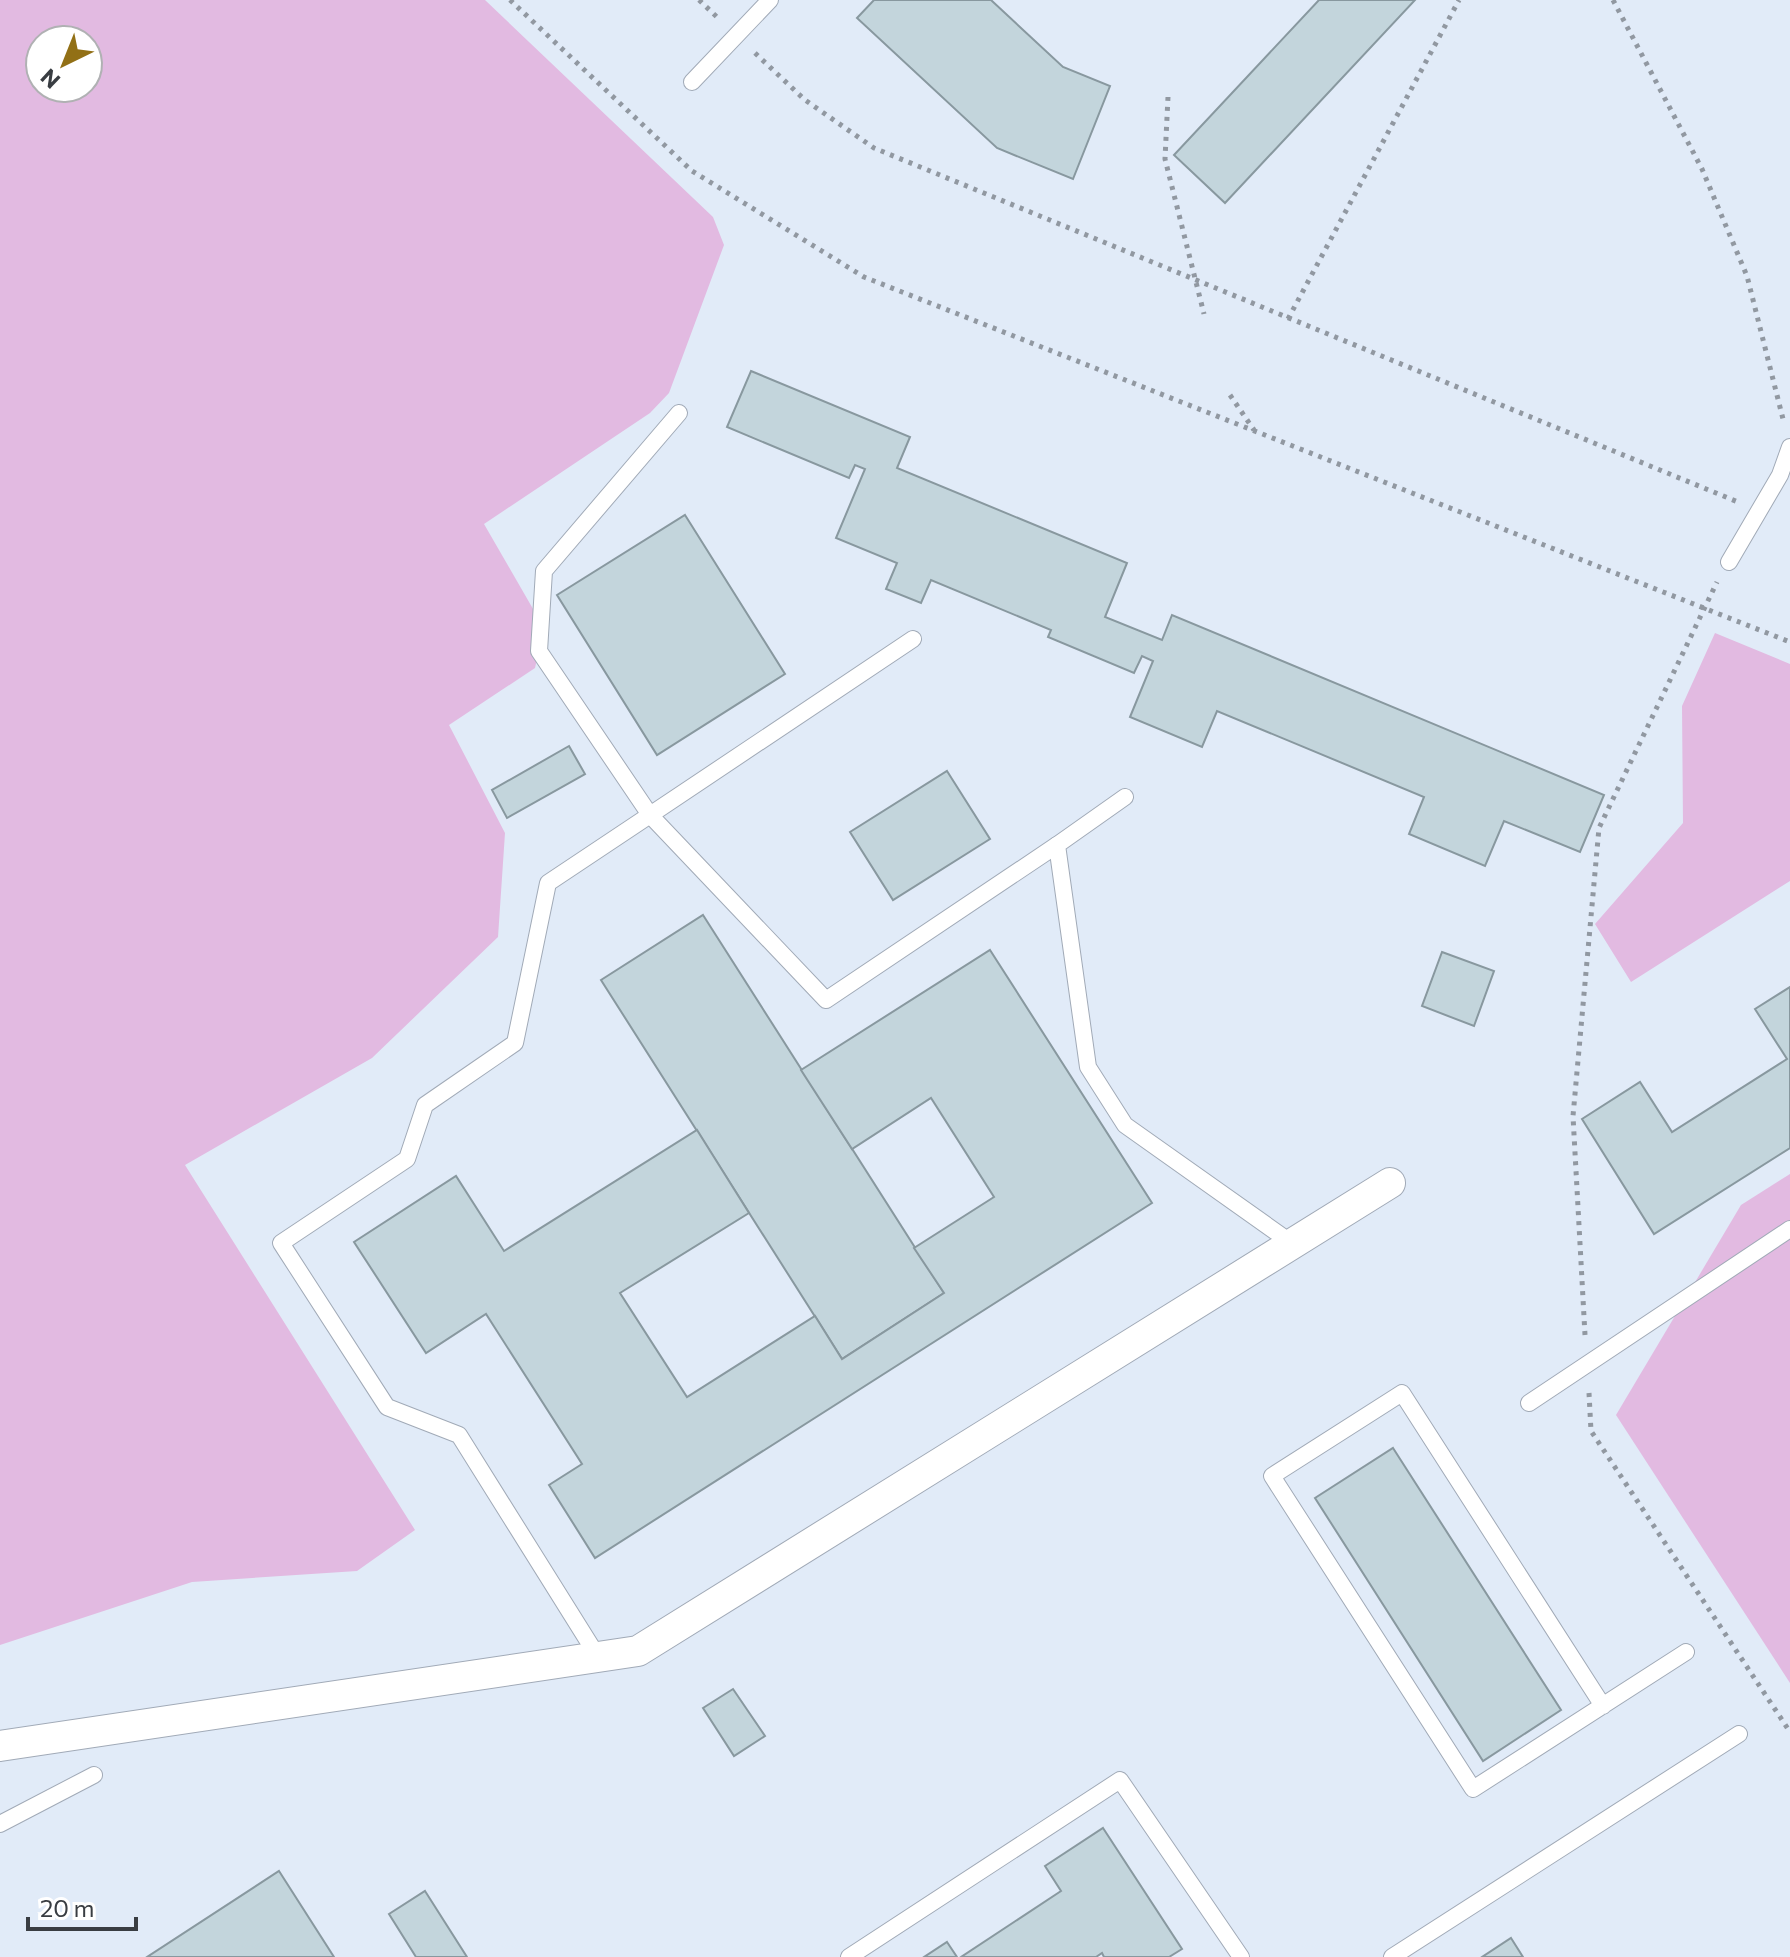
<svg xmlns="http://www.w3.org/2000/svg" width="1790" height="1957" viewBox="0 0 1790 1957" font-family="Commissioner,sans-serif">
<rect width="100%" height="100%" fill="#e1ebf8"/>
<g fill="#e2bae1" fill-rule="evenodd">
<path d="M0,0H485L713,217L724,245L669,393L650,413L484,524L544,628L535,668L449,725L505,833L498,937L372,1058L185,1165L415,1530L357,1571L192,1582L0,1645ZM40,40H88V88H40Z"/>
<path d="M1715,633L1790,664V881L1631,982L1595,924L1683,823L1682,706Z"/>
<path d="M1790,1174V1683L1616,1415L1741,1205Z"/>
</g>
<g fill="#c3d5dc" stroke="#88989f" stroke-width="2">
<path d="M874,0H991L1063,67L1110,86L1073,179L997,148L857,18Z"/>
<path d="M1319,0H1415L1225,203L1174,155Z"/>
<path d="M751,371L910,437L897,468L1127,563L1105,617L1162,640L1172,615L1604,795L1580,852L1504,821L1485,866L1409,834L1424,797L1217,711L1202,747L1130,717L1153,661L1142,656L1134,673L1048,637L1051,630L931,580L921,603L886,589L897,563L836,538L865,469L855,465L849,478L727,427Z"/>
<path d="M685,515L785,674L657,755L557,595Z"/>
<path d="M569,746L585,774L507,818L492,790Z"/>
<path d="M947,771L990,839L893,900L850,832Z"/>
<path d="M703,915L944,1293L842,1359L601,980Z"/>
<path d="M990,950L1152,1203L595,1558L549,1485L582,1464L486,1314L426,1353L354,1242L456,1176L504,1251L697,1130L749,1213L620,1293L687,1397L815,1316L842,1359L944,1293L914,1248L994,1197L931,1098L852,1149L801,1070Z"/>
<path d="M1442,952L1494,971L1474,1026L1422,1006Z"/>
<path d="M1790,987V1148L1654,1234L1582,1119L1640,1082L1672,1132L1787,1059L1755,1009Z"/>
<path d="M1393,1448L1561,1710L1483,1761L1315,1498Z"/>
<path d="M733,1689L765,1736L734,1756L703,1708Z"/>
<path d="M1103,1828L1182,1949L1169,1957H1104L1102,1953L1096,1957H961L1061,1891L1045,1866Z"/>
<path d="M279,1871L334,1957H147Z"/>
<path d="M425,1891L467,1957H416L389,1914Z"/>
<path d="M1511,1938L1523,1957H1482Z"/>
<path d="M947,1942L957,1957H924Z"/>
</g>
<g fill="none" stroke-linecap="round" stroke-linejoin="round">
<g stroke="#a1aab7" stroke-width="18">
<g id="service">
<path d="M692,82L770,0"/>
<path d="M679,413L544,571L539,651L650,815L913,639"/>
<path d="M1729,562L1780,475L1790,447"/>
<path d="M1125,797L1057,845L1088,1067L1125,1125L1293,1244"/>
<path d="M1529,1403L1790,1229"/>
<path d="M598,1657L459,1435L387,1407L281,1243L407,1159L425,1105L515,1043L548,883L650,815L826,1000L1057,845"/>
<path d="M1603,1706L1402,1393L1272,1476L1473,1789L1686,1652"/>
<path d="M0,1824L94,1775"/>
<path d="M849,1957L1120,1780L1241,1957"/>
<path d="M1392,1957L1739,1734"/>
</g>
</g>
<g stroke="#a1aab7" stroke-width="32">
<path id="minor" d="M0,1746L638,1651L1390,1183"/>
</g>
<g stroke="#9198a1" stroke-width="5" stroke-dasharray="4 6" stroke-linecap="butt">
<path d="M510,0L692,171L864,277L1790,642"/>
<path d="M699,0L719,19"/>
<path d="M1613,0L1702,169L1747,276L1784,423"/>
<path d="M755,53L805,100L874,148L1738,502"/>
<path d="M1168,97L1165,159L1204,314"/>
<path d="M1288,319L1459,0"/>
<path d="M1230,395L1254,430"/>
<path d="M1585,1335L1573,1116L1599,828L1717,582"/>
<path d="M1589,1393L1591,1431L1790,1732"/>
</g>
<use href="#service" stroke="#fff" stroke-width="16"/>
<use href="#minor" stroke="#fff" stroke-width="30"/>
</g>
<g transform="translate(64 64) rotate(223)"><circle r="38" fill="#ffffff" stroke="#b0b1b3" stroke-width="2"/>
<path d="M0-6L14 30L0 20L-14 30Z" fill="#927016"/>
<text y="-12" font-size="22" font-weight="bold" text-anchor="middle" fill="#393d42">N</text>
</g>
<path d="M28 1917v12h108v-12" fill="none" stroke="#393d42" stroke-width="4"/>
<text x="40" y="1917" font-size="24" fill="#393d42" stroke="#ffffff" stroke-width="6" paint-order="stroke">20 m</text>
</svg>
